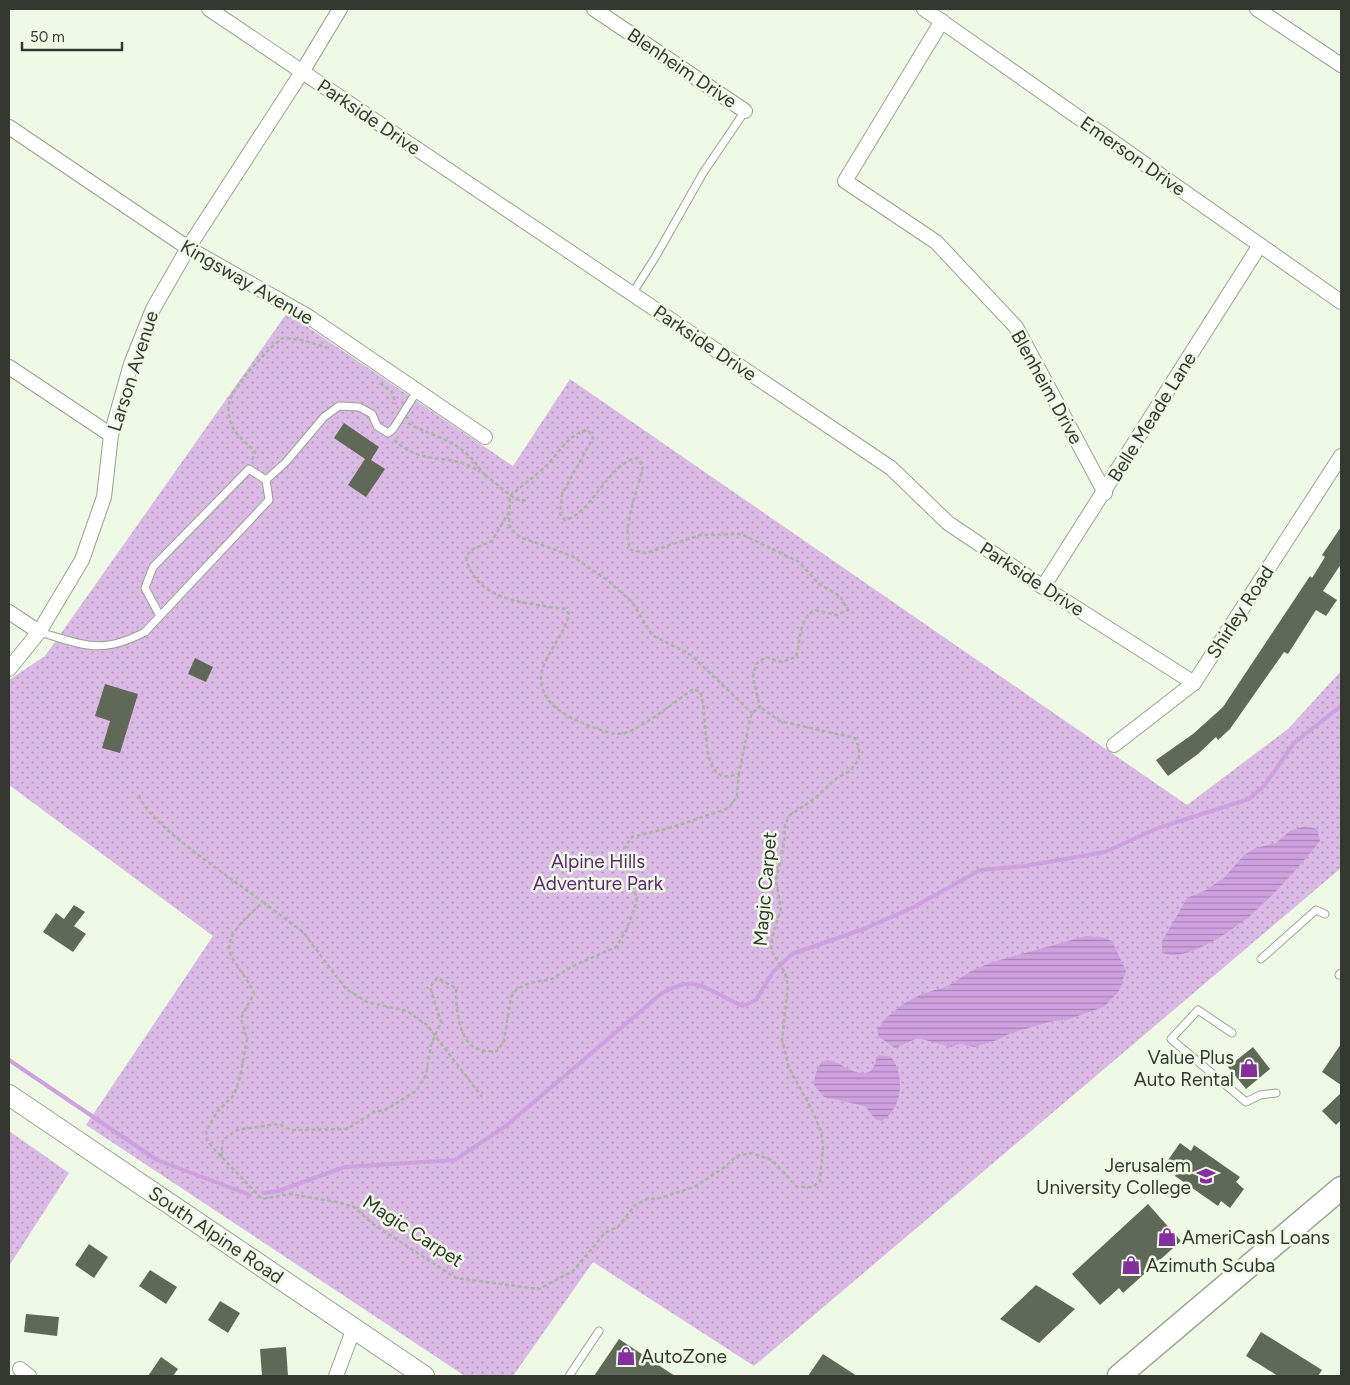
<svg xmlns="http://www.w3.org/2000/svg" width="1350" height="1385" viewBox="0 0 1350 1385" font-family="Figtree,sans-serif">
<defs>
<pattern id="park-dots" width="8" height="8" patternUnits="userSpaceOnUse" patternTransform="scale(1.25)"><rect width="8" height="8" fill="#dbbae6"/><path d="M2 2h.1M6 6h.1" fill="none" stroke="#b298bb" stroke-width="1.8" stroke-linecap="round"/></pattern>
<pattern id="water-rules" width="6" height="5" patternUnits="userSpaceOnUse" patternTransform="scale(1.25)"><rect width="6" height="5" fill="#cfa1e0"/><path d="M0 2.5h6" fill="none" stroke="#a984b6"/></pattern>
</defs>
<rect width="100%" height="100%" fill="#eefae5"/>
<g fill="url(#park-dots)">
<path d="M287,313L513,466L570,379L1187,805L1288,729L1341,671V868L754,1366L593,1262L513,1376H465L86,1125L213,936L9,785V680L45,656Z"/>
<path d="M9,1131L69,1173L9,1266Z"/>
</g>
<g fill="url(#water-rules)">
<path d="M1305,826L1317,829L1320,841C1299,867 1276,893 1251,915C1234,929 1182,966 1162,952V941L1187,898L1206,890L1225,877L1244,855L1256,848L1276,843L1290,831Z"/>
<path d="M1086,936L1101,937L1112,941L1126,971L1119,991L1104,1007L1066,1020L1053,1021L1011,1033L997,1040L974,1047L959,1044L951,1047L918,1038L895,1048L879,1037L877,1030L885,1019L903,1004L922,994L948,986L971,971L993,962Z"/>
<path d="M878,1055L891,1057C906,1075 902,1111 881,1121L875,1119L865,1106L824,1097L814,1085C820,1033 848,1081 869,1072C875,1069 875,1061 878,1055Z"/>
</g>
<g fill="none" stroke-linecap="round" stroke-linejoin="round">
<g stroke="#cfa1e0" stroke-width="4">
<path d="M9,1060L157,1160L250,1195"/>
<path d="M265,1193L278,1191L345,1167L455,1160L507,1125L662,993C669,990 677,985 685,984C703,981 725,1000 743,1006L756,1000L773,972L792,954L866,928L912,908L980,870L1025,866L1105,852L1158,828L1249,799L1264,786L1294,743L1341,706"/>
</g>
</g>
<g fill="#606958">
<path d="M344,423L379,447L371,460L385,469L366,497L348,485L365,459L334,438Z"/>
<path d="M1341,527V564L1323,591L1337,600L1326,616L1316,610L1288,654L1284,652L1230,729L1218,740L1216,737L1198,754L1168,776L1156,760L1193,734L1223,707L1310,576L1312,578L1325,557L1322,555Z"/>
<path d="M195,658L213,667L206,682L188,674Z"/>
<path d="M105,684L138,694L120,753L102,748L110,721L95,716Z"/>
<path d="M74,905L85,912L74,926L86,934L73,952L43,932L56,913L64,919Z"/>
<path d="M1341,1044V1085L1322,1072Z"/>
<path d="M1253,1047L1270,1069L1246,1089L1228,1067Z"/>
<path d="M1341,1093V1120L1336,1125L1322,1111Z"/>
<path d="M1180,1143L1191,1151L1194,1145L1240,1177L1236,1182L1244,1189L1230,1208L1221,1201L1218,1206L1175,1176L1178,1171L1166,1163Z"/>
<path d="M1148,1204L1181,1241L1123,1293L1119,1288L1100,1305L1072,1274Z"/>
<path d="M89,1244L108,1257L94,1278L75,1265Z"/>
<path d="M150,1270L177,1287L166,1304L139,1286Z"/>
<path d="M1036,1285L1075,1309L1039,1343L1000,1319Z"/>
<path d="M220,1301L240,1313L228,1333L208,1320Z"/>
<path d="M26,1314L59,1317L57,1336L24,1332Z"/>
<path d="M1261,1332L1322,1370L1318,1376H1278L1246,1356Z"/>
<path d="M619,1339L675,1376H594Z"/>
<path d="M286,1347L288,1376H262L260,1349Z"/>
<path d="M823,1354L857,1376H808Z"/>
<path d="M161,1357L178,1369L173,1376H148Z"/>
</g>
<g fill="none" stroke-linecap="round" stroke-linejoin="round">
<g stroke="#99a391" stroke-width="9">
<g id="service">
<path d="M632,294L656,256L703,173L745,111"/>
<path d="M266,480L286,462L324,417L339,406L359,407L372,414L377,426L388,433L393,429L417,391"/>
<path d="M39,632C84,645 101,655 145,632L269,500L266,480L249,469L153,567L145,588L160,616"/>
<path d="M1261,959L1316,910L1325,914"/>
<path d="M1339,975L1341,973"/>
<path d="M1232,1033L1198,1010L1171,1039L1246,1102L1260,1095L1276,1093"/>
<path d="M569,1376L599,1331"/>
</g>
</g>
<g stroke="#99a391" stroke-width="16">
<g id="minor">
<path d="M209,9L891,468L948,523L1043,587L1194,683"/>
<path d="M594,9L745,111"/>
<path d="M924,9L1341,302"/>
<path d="M1257,9L1341,65"/>
<path d="M942,21L845,181L936,242L1016,327L1105,493"/>
<path d="M9,127L188,248L309,317L485,437"/>
<path d="M9,367L111,435"/>
<path d="M1043,587L1260,245"/>
<path d="M9,612L39,632"/>
<path d="M9,669L39,632L82,560L104,497L111,435L131,364L153,309L188,248L302,72L340,9"/>
<path d="M1114,745L1194,683L1341,456"/>
<path d="M20,1369L29,1376"/>
<path d="M336,1376L354,1328"/>
</g>
</g>
<g stroke="#99a391" stroke-width="22">
<path id="secondary" d="M9,1095L424,1376"/>
</g>
<g stroke="#99a391" stroke-width="25">
<path id="primary" d="M1119,1376L1341,1188"/>
</g>
<g stroke="#adb6a6" stroke-width="2.5" stroke-dasharray="4 2.5" stroke-linecap="butt">
<path d="M380,383L392,392L396,404"/>
<path d="M408,423C427,434 451,439 467,454C474,460 479,468 485,475"/>
<path d="M394,440C425,468 451,451 480,472"/>
<path d="M252,460L255,452C248,444 237,436 232,426C229,420 228,409 229,403C233,386 269,347 283,338L302,340L331,349"/>
<path d="M485,475L515,499L528,501"/>
<path d="M509,512L492,541L471,550L466,557C475,602 528,603 565,609L569,614C564,637 542,658 541,677C540,705 569,718 592,727C602,730 614,736 625,733C644,727 676,701 693,689L700,692C710,712 696,794 739,773L750,719L752,713L760,707L753,677L756,664L766,657L781,662L796,657C801,639 798,622 814,610L837,615L848,610L840,596L819,584L799,562L741,534L700,535L646,553L631,550C620,530 639,488 643,466L637,458C608,463 592,514 565,520L560,514L562,494L593,438L588,430C569,433 559,453 547,465C535,476 522,486 510,496L509,525L513,531L520,537L572,556L607,580L632,602L652,635L691,655L752,713"/>
<path d="M139,795C146,823 237,882 263,902C249,916 219,937 233,959C240,971 248,980 254,993L241,1018L247,1039L240,1077L234,1095L217,1112L206,1131L207,1140L213,1148L262,1199L290,1194L337,1202L354,1207L373,1224L456,1278L539,1289L573,1271L605,1233L619,1226L635,1205L647,1199H657L694,1187L722,1169L737,1156L751,1153L772,1160L797,1187H813L820,1181L823,1147L821,1131L812,1110L789,1068L782,1040L788,986L785,973L771,950L772,938L781,909L776,881L784,843L785,825L790,815L814,799L837,778L850,771L859,759V748L855,738L780,721L760,707"/>
<path d="M263,902L303,932L346,989L367,1002L407,1011L427,1025L482,1097"/>
<path d="M221,1157L223,1140L237,1130L263,1126L279,1124L291,1130H303L347,1129L374,1112L385,1110L416,1091L426,1075L431,1045L441,1022L430,987L437,978L456,988C456,1007 458,1045 481,1050C486,1052 492,1051 497,1051L504,1041L511,997L517,989L529,983L552,979L571,967L616,947L626,931L637,901L631,874L623,864L619,856L632,837L673,827L729,808L737,796L739,773"/>
</g>
<use href="#service" stroke="#fff" stroke-width="7"/>
<use href="#minor" stroke="#fff" stroke-width="14"/>
<use href="#secondary" stroke="#fff" stroke-width="20"/>
<use href="#primary" stroke="#fff" stroke-width="22"/>
</g>
<defs>
<g id="shop-bare" transform="scale(1.5)"><path d="M-5-2.5h2.3a2.7 3.5 0 0 1 5.4 0H5L5.5 6h-11ZM-1.5-2.5h3a1.5 2.3 0 0 0-3 0Z" fill="#832f9d" stroke="#eefae5" stroke-width="2.5" paint-order="stroke"/></g>
<g id="school-bare" transform="scale(1.5)"><path d="M0-5L7-2L0 1L-7-2ZM-4 1L0 2.5L4 1V4Q0 6-4 4Z" fill="#832f9d" stroke="#eefae5" stroke-width="2.5" paint-order="stroke"/></g>
</defs>
<g fill-rule="evenodd">
<use href="#shop-bare" x="1249" y="1068"/>
<use href="#school-bare" x="1206" y="1176"/>
<use href="#shop-bare" x="1167" y="1237"/>
<use href="#shop-bare" x="1131" y="1265"/>
<use href="#shop-bare" x="626" y="1356"/>
</g>
<g text-anchor="middle" dominant-baseline="central" stroke-width="5" stroke-linejoin="round" paint-order="stroke">
<g font-size="19" fill="#343830" stroke="#eefae5">
<text transform="translate(682 68) rotate(34)">Blenheim Drive</text>
<text transform="translate(369 117) rotate(34)">Parkside Drive</text>
<text transform="translate(1133 156) rotate(35)">Emerson Drive</text>
<text transform="translate(247 282) rotate(30)">Kingsway Avenue</text>
<text transform="translate(705 343) rotate(34)">Parkside Drive</text>
<text transform="translate(133 371) rotate(-72)">Larson Avenue</text>
<text transform="translate(1047 387) rotate(61)">Blenheim Drive</text>
<text transform="translate(1152 417) rotate(-58)">Belle Meade Lane</text>
<text transform="translate(1032 579) rotate(33)">Parkside Drive</text>
<text transform="translate(1240 612) rotate(-57)">Shirley Road</text>
<text transform="translate(765 889) rotate(-85)">Magic Carpet</text>
<text transform="translate(413 1231) rotate(33)">Magic Carpet</text>
<text transform="translate(216 1235) rotate(34)">South Alpine Road</text>
</g>
<g font-size="19" fill="#5f2772" stroke="#eefae5">
<text x="598" y="861">Alpine Hills<tspan x="598" dy="22">Adventure Park</tspan></text>
</g>
<g font-size="19" fill="#343830" stroke="#eefae5" text-anchor="start">
<text x="1234" y="1057" text-anchor="end">Value Plus<tspan x="1234" dy="22">Auto Rental</tspan></text>
<text x="1191" y="1165" text-anchor="end">Jerusalem<tspan x="1191" dy="22">University College</tspan></text>
<text x="1182" y="1237">AmeriCash Loans</text>
<text x="1146" y="1265">Azimuth Scuba</text>
<text x="641" y="1356">AutoZone</text>
</g>
</g>
<rect width="1350" height="1385" fill="none" stroke="#343830" stroke-width="20"/>
<path d="M22 42v8h100v-8" fill="none" stroke="#343830" stroke-width="2.5"/>
<text x="30" y="42" font-size="15" fill="#343830" stroke="#eefae5" stroke-width="4" paint-order="stroke">50 m</text>
</svg>
